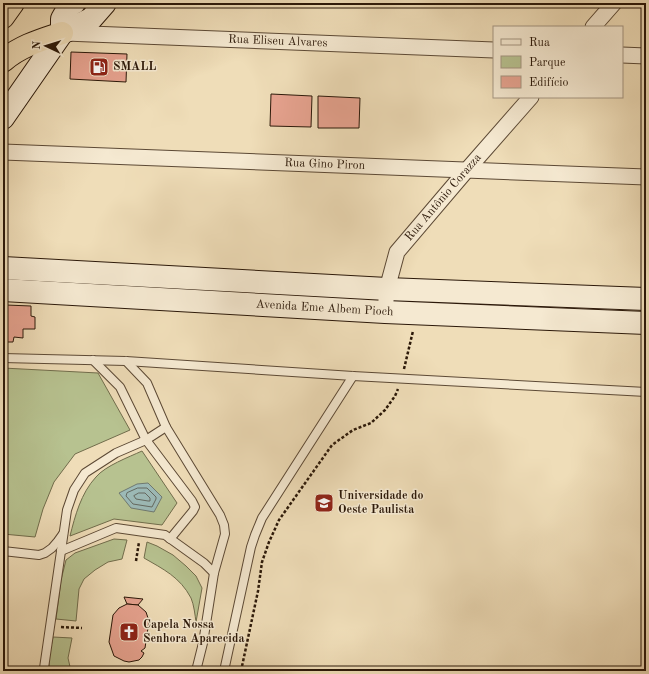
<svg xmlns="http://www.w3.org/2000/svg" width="649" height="674" viewBox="0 0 649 674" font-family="'Old Standard TT',serif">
<rect width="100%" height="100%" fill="#efddb8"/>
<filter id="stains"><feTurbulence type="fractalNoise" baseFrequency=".005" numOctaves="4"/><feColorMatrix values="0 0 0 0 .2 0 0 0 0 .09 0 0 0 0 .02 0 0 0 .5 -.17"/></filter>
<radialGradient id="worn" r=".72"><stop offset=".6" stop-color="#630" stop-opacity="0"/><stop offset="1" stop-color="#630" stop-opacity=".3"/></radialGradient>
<g fill="#b7c290" stroke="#716d4c">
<path d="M3,368L98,373L130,430L75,454L54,482L43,509L35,537L3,534Z"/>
<path d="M142,451L177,503L162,525L114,519L70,536C75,516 81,493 96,477C105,466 129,457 142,451Z"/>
<path d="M114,539L127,540L122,559L108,562L95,570L84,579L79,589L76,621L56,619L61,580L66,560L75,553Z"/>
<path d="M147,542L157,546L173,555L186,566L196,576L202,588L196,622C195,615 194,605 191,598C180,577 163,569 144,558Z"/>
<path d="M53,637L72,638L68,658L71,671H50C47,660 51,648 53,637Z"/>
</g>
<path fill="#9cbab7" stroke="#6f7971" d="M148,483L162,497L154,512L131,508L119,493L137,484Z"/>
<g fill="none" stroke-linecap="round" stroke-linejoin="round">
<g stroke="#646960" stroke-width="1">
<path d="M138,488H147L156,497V499L152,507L133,504L126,496L127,493Z"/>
<path d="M139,493H145L150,498V501H148L136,499L134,496Z"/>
</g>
</g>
<g fill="#e7a390" stroke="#2b1809">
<path d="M71,52L127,54L126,82L70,79Z"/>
<path d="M271,94L312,96L311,127L270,126Z"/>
<path d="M318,96L360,98L359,128H318Z"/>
<path d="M6,305L31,306V316L35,317V329H23V338L14,337L13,342H5V350H3V315H6Z"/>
<path d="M124,597L143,599L138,605L127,604Z"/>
<path d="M127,604L138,605L146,612L149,621L145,648L141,651L144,653L142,657L139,660L129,662L124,661L114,656L109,642L113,615L119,608Z"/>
</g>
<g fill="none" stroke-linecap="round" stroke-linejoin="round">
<g stroke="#5c4935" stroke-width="10">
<g id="lane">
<path d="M3,358L126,361L353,376L646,392"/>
<path d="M93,360L120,387L146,440L192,501L195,507L193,511L170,539"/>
<path d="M126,361L147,383L166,427"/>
<path d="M3,551L39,555L45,553L52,548L58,541L63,534"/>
<path d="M61,551L116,528L165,535L204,563L214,573"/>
<path d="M46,671L44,668L67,510L74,490L85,473L116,453L146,440L166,427L220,515L224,525L225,534L214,573L203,643L196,671"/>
<path d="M224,671L251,547L255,535L262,518L353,376"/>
</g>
</g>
<g stroke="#5c4935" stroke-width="17">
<g id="street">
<path d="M593,27L614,3"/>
<path id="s1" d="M65,33L494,50"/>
<path d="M622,55L646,56"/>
<path id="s2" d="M3,152L646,177"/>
<path id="s3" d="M385,312L387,289L397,252L466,171L531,97"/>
</g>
</g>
<g stroke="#2b1809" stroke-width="24">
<g id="secondary">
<path d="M62,33V19L70,5L74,3"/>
<path d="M3,118L62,33L91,19L105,3"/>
<path d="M3,268L387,289L646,299"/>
<path id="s4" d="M3,290L385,312L646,323"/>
</g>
</g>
<g stroke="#2b1809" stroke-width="24">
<g id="highway">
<path d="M3,17L13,3"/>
<path d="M3,61C20,46 41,40 62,33"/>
</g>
</g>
<g stroke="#2b1809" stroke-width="2.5" stroke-dasharray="3 2" stroke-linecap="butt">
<path d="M404,369L413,331"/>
<path d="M136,561L139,542"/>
<path d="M61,627L82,628"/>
<path d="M241,671L258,591L262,562L269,542L279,520L332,445L353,430L371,423L385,410L395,396L398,389"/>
</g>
<use href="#lane" stroke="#f5e9d1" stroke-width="8"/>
<use href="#street" stroke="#f5e9d1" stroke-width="15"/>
<use href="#secondary" stroke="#f5e9d1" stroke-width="22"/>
<use href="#highway" stroke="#efddb8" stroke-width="22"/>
</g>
<defs>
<g id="fuel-square" transform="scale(1)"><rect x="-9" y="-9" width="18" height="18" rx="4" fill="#8f2418" stroke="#f5e9d1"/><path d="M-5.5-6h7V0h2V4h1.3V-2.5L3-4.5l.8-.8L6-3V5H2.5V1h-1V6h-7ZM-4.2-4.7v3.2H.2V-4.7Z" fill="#fff"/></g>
<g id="university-square" transform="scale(1)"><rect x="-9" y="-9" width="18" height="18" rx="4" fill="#8f2418" stroke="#f5e9d1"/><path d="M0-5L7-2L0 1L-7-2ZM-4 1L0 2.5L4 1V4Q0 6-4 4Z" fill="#fff"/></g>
<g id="church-square" transform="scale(1)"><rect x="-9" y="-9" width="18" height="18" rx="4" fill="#8f2418" stroke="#f5e9d1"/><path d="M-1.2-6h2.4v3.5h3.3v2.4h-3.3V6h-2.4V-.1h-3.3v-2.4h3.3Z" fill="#fff"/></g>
</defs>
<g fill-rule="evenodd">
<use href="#fuel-square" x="99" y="67"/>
<use href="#university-square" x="324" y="503"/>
<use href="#church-square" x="129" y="632"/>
</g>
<g text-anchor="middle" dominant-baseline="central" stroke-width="3" stroke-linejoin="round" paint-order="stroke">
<g font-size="12" fill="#2b1809" stroke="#f5e9d1">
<text stroke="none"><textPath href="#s1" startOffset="213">Rua Eliseu Alvares</textPath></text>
<text stroke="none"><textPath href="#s2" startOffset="322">Rua Gino Piron</textPath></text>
<text stroke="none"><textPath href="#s3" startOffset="133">Rua Antônio Corazza</textPath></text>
<text stroke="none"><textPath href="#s4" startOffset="322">Avenida Eme Albem Pioch</textPath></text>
</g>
<g font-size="12" font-weight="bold" fill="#2b1809" stroke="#f5e9d1" text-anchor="start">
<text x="113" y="67">SMALL</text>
<text x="338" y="496">Universidade do<tspan x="338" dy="14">Oeste Paulista</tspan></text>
<text x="143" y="625">Capela Nossa<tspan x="143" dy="14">Senhora Aparecida</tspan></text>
</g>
</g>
<rect width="649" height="674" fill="none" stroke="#efddb8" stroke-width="16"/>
<rect x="4" y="4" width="641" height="666" fill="none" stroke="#2b1809" stroke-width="2"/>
<rect x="8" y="8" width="633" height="658" fill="none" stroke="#2b1809"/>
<rect x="493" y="26" width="130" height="72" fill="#f5e9d1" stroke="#a49581"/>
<rect x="501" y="39" width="20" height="6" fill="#f5e9d1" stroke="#a49581"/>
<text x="529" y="46" font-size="12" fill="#2b1809">Rua</text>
<rect x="501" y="56" width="20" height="12" fill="#b7c290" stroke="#a49581"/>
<text x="529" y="66" font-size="12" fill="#2b1809">Parque</text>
<rect x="501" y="76" width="20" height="12" fill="#e7a390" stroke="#a49581"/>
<text x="529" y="86" font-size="12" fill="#2b1809">Edifício</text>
<g transform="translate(46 46) rotate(274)" stroke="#f5e9d1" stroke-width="3" paint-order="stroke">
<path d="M0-3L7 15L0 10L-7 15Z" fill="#2b1809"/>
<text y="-6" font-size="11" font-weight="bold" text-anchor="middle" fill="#2b1809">N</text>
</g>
<rect width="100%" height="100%" filter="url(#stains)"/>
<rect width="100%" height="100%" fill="url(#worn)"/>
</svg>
